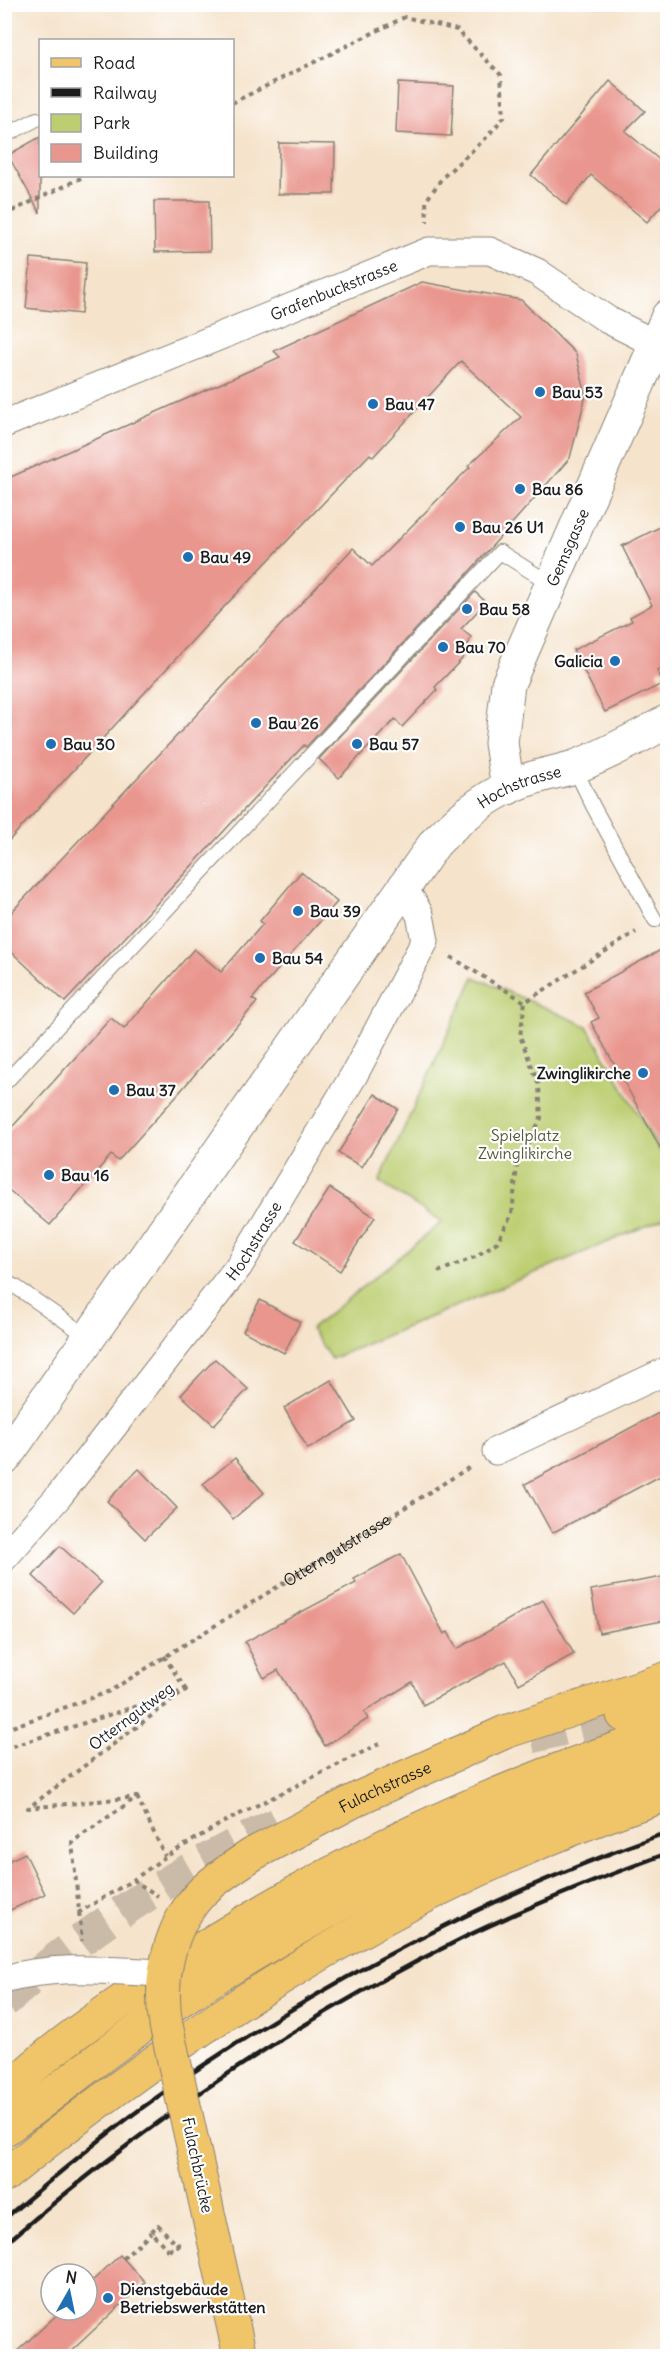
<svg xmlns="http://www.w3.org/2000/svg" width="672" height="2361" viewBox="0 0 672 2361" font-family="Delius,sans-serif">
<rect width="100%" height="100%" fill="#fff"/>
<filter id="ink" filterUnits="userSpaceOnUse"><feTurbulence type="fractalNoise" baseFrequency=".0167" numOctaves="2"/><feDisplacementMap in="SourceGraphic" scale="12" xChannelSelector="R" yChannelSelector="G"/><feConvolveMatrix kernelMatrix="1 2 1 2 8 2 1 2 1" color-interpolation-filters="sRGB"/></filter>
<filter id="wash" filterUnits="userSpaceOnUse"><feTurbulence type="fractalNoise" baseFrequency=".008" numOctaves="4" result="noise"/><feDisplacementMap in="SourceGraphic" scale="24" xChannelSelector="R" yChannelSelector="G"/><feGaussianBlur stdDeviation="1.35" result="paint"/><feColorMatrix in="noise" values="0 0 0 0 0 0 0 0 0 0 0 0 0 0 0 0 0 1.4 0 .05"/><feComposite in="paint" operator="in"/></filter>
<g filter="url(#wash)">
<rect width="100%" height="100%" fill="#f5e3cb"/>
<path fill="#bcce71" stroke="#6c7546" stroke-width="1.5" d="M474,977L587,1026L667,1163V1217L331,1359L311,1329L442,1222L379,1182Z"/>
<g id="blocks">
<g fill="#e9968e">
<path d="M610,81L645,111L625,131L668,167V198L647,222L591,175L566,205L531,175Z"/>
<path d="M398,83L454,86L451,136L396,133Z"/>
<path d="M40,137V213L8,155Z"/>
<path d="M279,143L335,144L334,194H278Z"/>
<path d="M154,201H209L210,251L155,252Z"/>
<path d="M31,258L86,263L81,314L26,308Z"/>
<path d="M422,282L521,300L576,354L586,395L570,458L462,580L306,747L304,745L65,1002L4,945V920L353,548L372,566L470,467L468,466L521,417L461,361L373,457L370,454L203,629L4,846V480L280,357L274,351Z"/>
<path d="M668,523V666L657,671L664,683L605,712L573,650L632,621L630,617L652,605L622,546Z"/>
<path d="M475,592L486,602L461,629L471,637L462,659L435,687L437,690L402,727L395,719L339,778L319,759Z"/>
<path d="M301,872L337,902L252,999L257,1002L178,1094L118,1161L111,1155L50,1225L4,1186V1136L111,1018L124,1029L194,949L221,972L263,924L260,921Z"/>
<path d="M668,946V1162L591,1022L599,1018L584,992Z"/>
<path d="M375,1094L398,1109L362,1167L338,1153Z"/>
<path d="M330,1188L375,1217L340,1271L295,1241Z"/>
<path d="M260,1300L300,1322L284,1353L243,1331Z"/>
<path d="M215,1359L248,1389L214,1425L181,1395Z"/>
<path d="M331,1380L356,1421L308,1449L284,1408Z"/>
<path d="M668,1408V1472L552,1533L525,1484Z"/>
<path d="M235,1458L264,1493L233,1519L203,1484Z"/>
<path d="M139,1469L177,1508L145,1539L107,1501Z"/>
<path d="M60,1546L101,1583L73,1613L33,1576Z"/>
<path d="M401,1554L444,1634L448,1632L457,1649L543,1600L574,1654L519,1684L506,1661L423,1705L412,1682L364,1712L368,1719L325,1746L278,1670L264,1678L245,1642L356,1583L354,1579Z"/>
<path d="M668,1576V1620L599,1633L591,1590Z"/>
<path d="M25,1853L45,1894L4,1913V1863Z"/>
<path d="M120,2255L145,2282L66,2356H12L62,2310H87V2286Z"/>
</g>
</g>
</g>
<g filter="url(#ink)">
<use href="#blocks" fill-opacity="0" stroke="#888074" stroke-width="1.5"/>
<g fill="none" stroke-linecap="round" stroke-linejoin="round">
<g stroke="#cabba8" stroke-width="33" stroke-dasharray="33 16" stroke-linecap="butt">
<path d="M531,1737L623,1715"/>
<path d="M4,2002C86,1930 180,1869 279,1823"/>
</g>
<g stroke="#888074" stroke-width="16">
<g id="service">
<path d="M4,136L37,119"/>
<path d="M574,767L593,806L655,920"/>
<path d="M4,1084L500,552L551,584"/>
<path d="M4,1282L16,1287L88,1337"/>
</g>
</g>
<g stroke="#888074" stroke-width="29">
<g id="minor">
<path id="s2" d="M4,424L429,251H490L537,272L608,320L656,344"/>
<path d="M496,1451L668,1370"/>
<path id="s3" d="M4,1558L59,1496L239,1266L354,1075L425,941L420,915L412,901L401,890"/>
</g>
</g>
<g stroke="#888074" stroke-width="35">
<g id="tertiary">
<path id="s4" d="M508,788L501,743L508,684L668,316"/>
<path id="s5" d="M4,1459L435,843C462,815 495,788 533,778C548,773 563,771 577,766C608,754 639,737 668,721"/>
</g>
</g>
<g stroke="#888074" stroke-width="35">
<g id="primary">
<path id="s6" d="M253,1854L363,1796L505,1732L668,1678"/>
</g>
</g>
<g stroke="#888074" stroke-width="35">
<g id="trunk">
<path d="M623,1715L668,1705"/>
<path d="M4,2094C50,2048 105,2012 159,1976C316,1872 487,1788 668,1732"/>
<path d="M4,2130C63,2087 118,2041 179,2001C330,1902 495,1819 668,1766"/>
<path d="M4,2176C200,2017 427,1873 668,1794"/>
</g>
</g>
<g stroke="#888074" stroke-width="4" stroke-dasharray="4.5 4.5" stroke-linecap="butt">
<path d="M232,103L405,17L457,30L501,75L504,117L485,139L442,178L426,201L427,222"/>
<path d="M4,215L85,176"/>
<path d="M451,957L525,1002L636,932"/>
<path d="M438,1272L475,1257L497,1242L512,1214L517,1166L541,1118L539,1085L520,1036L525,1002"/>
<path d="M164,1656L186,1690"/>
<path id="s1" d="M4,1730L110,1691L470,1467"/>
<path d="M4,1749L186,1690L28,1808L137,1797L72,1842L82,1941"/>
<path d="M137,1797L165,1856"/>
<path d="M133,1880L158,1896"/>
<path d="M78,1913L133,1880L165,1857L222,1823L379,1744"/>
<path d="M169,2251L151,2232L158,2225L180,2248"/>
<path d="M123,2259L151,2232"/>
</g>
<use href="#service" stroke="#fff" stroke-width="14"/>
<use href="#minor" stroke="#fff" stroke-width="27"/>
<use href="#tertiary" stroke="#fff" stroke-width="33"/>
<use href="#primary" stroke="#f0c469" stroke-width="33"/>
<use href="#trunk" stroke="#f0c469" stroke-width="33"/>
<g stroke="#1c1c1c" stroke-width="4.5">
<path d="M4,2219C51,2180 97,2140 146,2105C307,1990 481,1898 668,1832"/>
<path d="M4,2245C145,2123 299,2018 467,1936C532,1905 600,1878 668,1853"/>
</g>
<g stroke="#888074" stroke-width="29" stroke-linecap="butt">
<path id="minor-bridge" d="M4,1979C60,1964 109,1971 165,1973"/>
</g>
<g stroke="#888074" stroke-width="35" stroke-linecap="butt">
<path id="primary-bridge" d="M240,2356L166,2025C158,1979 169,1924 204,1890C219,1876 236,1865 253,1854"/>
</g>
<path stroke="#888074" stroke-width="4" stroke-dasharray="4.5 4.5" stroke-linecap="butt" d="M169,2251L180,2242"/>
<use href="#minor-bridge" stroke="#fff" stroke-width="27"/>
<use href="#primary-bridge" stroke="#f0c469" stroke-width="33"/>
</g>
</g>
<g fill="#1f6fb2" stroke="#fff" stroke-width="2">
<circle cx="540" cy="392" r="6"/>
<circle cx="373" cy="404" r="6"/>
<circle cx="520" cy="489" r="6"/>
<circle cx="460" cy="527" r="6"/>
<circle cx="188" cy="557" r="6"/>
<circle cx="467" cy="609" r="6"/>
<circle cx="443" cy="647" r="6"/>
<circle cx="615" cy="661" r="6"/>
<circle cx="256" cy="723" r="6"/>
<circle cx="51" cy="744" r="6"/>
<circle cx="357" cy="744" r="6"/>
<circle cx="298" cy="911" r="6"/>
<circle cx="260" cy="958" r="6"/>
<circle cx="643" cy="1073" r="6"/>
<circle cx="114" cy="1090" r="6"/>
<circle cx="49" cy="1175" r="6"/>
<circle cx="108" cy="2298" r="6"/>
</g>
<g text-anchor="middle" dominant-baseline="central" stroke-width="4.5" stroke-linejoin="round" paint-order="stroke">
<g font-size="16" fill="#1c1c1c" stroke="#fff">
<text stroke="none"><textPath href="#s2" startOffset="356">Grafenbuckstrasse</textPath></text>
<text stroke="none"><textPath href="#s4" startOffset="254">Gemsgasse</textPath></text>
<text stroke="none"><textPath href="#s5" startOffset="855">Hochstrasse</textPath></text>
<text stroke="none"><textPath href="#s3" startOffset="404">Hochstrasse</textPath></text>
<text stroke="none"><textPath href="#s1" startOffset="380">Otterngutstrasse</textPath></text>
<text transform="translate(131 1716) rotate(-37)">Otterngutweg</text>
<text stroke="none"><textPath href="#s6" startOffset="148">Fulachstrasse</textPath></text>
<text transform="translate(198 2165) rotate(78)">Fulachbrücke</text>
</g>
<g font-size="16" font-weight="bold" fill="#1c1c1c" stroke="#fff" text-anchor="start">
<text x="552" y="392">Bau 53</text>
<text x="385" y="404">Bau 47</text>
<text x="532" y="489">Bau 86</text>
<text x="472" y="527">Bau 26 U1</text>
<text x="200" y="557">Bau 49</text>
<text x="479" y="609">Bau 58</text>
<text x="455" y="647">Bau 70</text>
<text x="603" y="661" text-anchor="end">Galicia</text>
<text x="268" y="723">Bau 26</text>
<text x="63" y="744">Bau 30</text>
<text x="369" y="744">Bau 57</text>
<text x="310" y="911">Bau 39</text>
<text x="272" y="958">Bau 54</text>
<text x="631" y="1073" text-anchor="end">Zwinglikirche</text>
<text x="126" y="1090">Bau 37</text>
<text x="61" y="1175">Bau 16</text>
<text x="120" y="2289">Dienstgebäude<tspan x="120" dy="18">Betriebswerkstätten</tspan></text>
</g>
<g font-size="16" fill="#545a3a" stroke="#fff">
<text x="525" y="1135">Spielplatz<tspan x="525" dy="18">Zwinglikirche</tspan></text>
</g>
</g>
<rect width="672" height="2361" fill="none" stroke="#fff" stroke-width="24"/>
<rect x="39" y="39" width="195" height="138" fill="#ffffff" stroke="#a4a4a4" stroke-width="1.5"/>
<rect x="51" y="58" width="30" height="9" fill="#f0c469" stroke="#a4a4a4" stroke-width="1.5"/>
<text x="93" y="69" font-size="18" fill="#1c1c1c">Road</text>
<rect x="51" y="88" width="30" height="9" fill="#1c1c1c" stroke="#a4a4a4" stroke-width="1.5"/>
<text x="93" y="99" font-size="18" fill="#1c1c1c">Railway</text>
<rect x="51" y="114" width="30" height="18" fill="#bcce71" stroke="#a4a4a4" stroke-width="1.5"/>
<text x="93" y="129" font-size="18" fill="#1c1c1c">Park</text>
<rect x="51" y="144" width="30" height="18" fill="#e9968e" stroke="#a4a4a4" stroke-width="1.5"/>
<text x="93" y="159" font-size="18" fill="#1c1c1c">Building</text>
<g transform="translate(69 2292) rotate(9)"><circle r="28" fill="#ffffff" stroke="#a4a4a4" stroke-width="1.5"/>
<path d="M0-4.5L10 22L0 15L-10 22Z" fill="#1f6fb2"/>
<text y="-9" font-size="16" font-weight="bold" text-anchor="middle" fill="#1c1c1c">N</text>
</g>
</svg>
